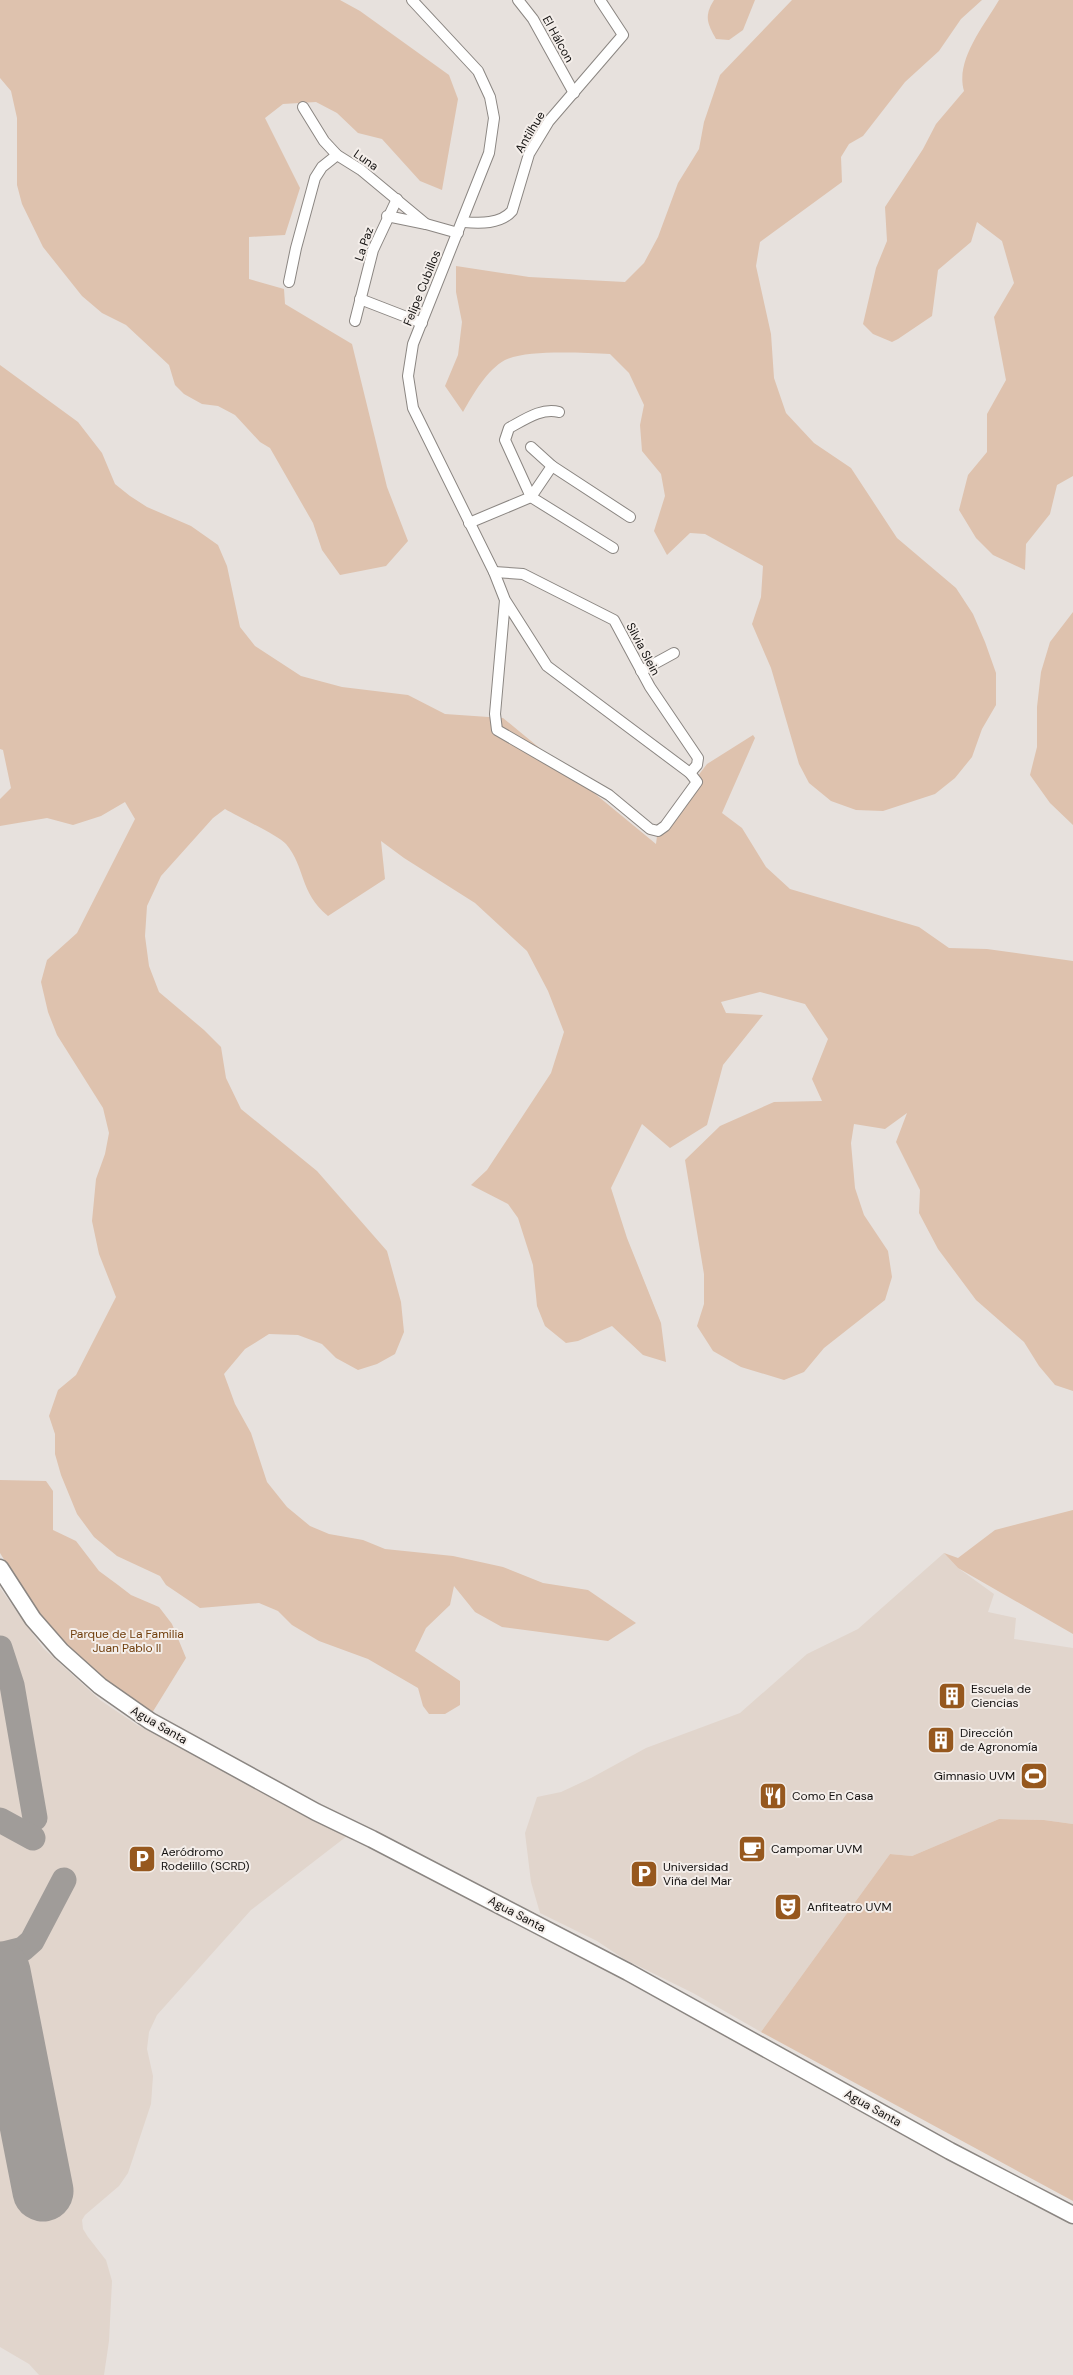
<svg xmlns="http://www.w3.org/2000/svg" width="1073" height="2375" viewBox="0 0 1073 2375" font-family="'DM Sans',sans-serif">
<rect width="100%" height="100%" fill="#e7e1dd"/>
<g fill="#e1d5cc">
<path d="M944,1553L958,1568L994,1594L988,1612L1016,1618L1014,1639L1073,1648V1824L1044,1820L999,1819L912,1856L890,1854L761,2032L693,1993L624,1959L597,1941L540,1913L531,1882L525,1833L537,1797L561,1792L591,1778L646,1748L740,1713L807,1654L858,1629Z"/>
<path d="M0,1588L43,1648L100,1700L137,1725L204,1758L347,1836L251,1910L157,2015L149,2032L147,2049L153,2076L151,2104L128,2173L119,2186L85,2215L82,2220L83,2229L88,2237L106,2260L112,2281L109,2341L104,2375H39L29,2364L0,2347Z"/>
</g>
<g fill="#dec2ae">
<path d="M0,0H340L360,11L449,75L458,99L442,190L420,181L382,139L358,133L337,113L316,102L283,104L265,118L300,188L285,235L249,237V279L284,289L285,304L352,344L387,487L408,541L386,566L340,575L322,550L313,523L270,448L260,442L235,415L218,406L202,404L184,394L175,385L169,365L126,325L102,313L82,296L43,247L22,204L17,185V118L11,91L0,78Z"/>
<path d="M714,0H755L743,30L729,40L716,39C707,23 704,16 714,0Z"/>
<path d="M792,0H982L961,19L939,51L905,82L863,136L849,144L841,157L842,182L760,242L756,266L771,334L774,378L786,413L814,443L851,468L897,538L956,588L973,614L985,642L996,673V705L982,729L972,757L955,778L935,794L883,811L856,810L831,801L809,783L799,764L771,668L752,624L761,597L763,566L705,534L690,533L667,555L654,531L665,496L661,474L642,451L640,425L644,405L629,373L610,354C583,353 528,349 505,360C487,370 473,394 463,412L445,386L458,355L462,322L456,292V266L529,277L625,282L644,263L658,237L678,183L699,149L704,122L720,75Z"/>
<path d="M999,0H1073V476L1057,485L1050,514L1026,544L1025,570L993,555L976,538L959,510L968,475L987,452V414L1006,380L994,317L1014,283L1002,241L977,222L971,242L938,270L932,316L898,339L892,342L873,334L863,324L876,268L887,241L885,207L923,149L936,124L964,91C955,60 984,26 999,0Z"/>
<path d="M0,365L78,422L102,453L115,484L130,496L147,507L191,526L218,545L227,566L240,627L255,646L301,676L342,687L408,695L445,714L503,718L656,844L658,828L707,764L753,735L755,738L722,813L742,828L766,867L790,889L919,927L949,948L987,949L1073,961V1391L1055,1385L1039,1366L1024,1342L976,1300L938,1249L919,1213L920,1190L896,1142L907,1113L885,1129L854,1124L851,1143L855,1188L864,1215L888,1251L892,1277L885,1300L824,1348L804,1372L784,1380L741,1367L713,1351L697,1326L704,1304V1274L685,1160L720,1126L774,1102L822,1101L812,1079L828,1039L805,1004L760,992L721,1002L726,1013L763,1015L723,1065L707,1125L670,1148L642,1124L611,1188L627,1238L661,1323L666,1362L643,1355L612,1326L578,1341L566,1343L545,1326L537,1306L533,1265L518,1218L508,1204L471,1185L487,1170L551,1073L564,1032L548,991L527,951L475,903L404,858L381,841L385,879L328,916C299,892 306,868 286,844C279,836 237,816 225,809L213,818L161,876L147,906L145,936L149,966L159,992L204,1030L221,1047L226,1078L241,1109L317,1171L387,1251L401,1302L404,1332L395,1354L377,1364L358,1370L336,1358L322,1344L298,1335L269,1334L245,1349L224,1374L235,1404L251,1433L267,1482L287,1507L310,1526L329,1534L363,1540L385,1549L453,1556L503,1567L543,1583L588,1590L636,1623L608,1641L502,1627L475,1612L454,1586L450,1605L426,1628L415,1651L460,1681V1705L445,1714H429L423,1706L418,1688L368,1659L319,1641L292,1625L278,1611L259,1603L200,1608L166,1585L160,1576L117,1556L94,1537L77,1514L61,1475L55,1454V1434L49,1416L58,1390L76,1375L116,1297L99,1254L92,1221L96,1179L105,1154L109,1133L103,1108L57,1035L48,1012L41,982L47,960L77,933L135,819L125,802L101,816L73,825L47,818L0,826V799L11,788L3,750L0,749Z"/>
<path d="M1073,612V825L1050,803L1030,775L1037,747V707L1041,672L1050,642Z"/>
<path d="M0,1480L46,1481L53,1491V1530L76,1541L99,1571L118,1585L131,1595L159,1607L172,1624L186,1658L152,1713L104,1681L75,1655L36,1612L0,1553Z"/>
<path d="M1073,1510V1634L958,1568L944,1553L958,1558L995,1530Z"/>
<path d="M999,1819L1044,1820L1073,1824V2201L761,2032L890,1854L912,1856Z"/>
</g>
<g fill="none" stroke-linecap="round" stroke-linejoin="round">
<g stroke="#a09c99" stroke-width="25">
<path d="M0,1648L12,1685L35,1818"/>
<path d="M0,1820L33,1838"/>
<path d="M0,1955L23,1949L32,1941L64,1880"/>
</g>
<path stroke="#a09c99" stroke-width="61" d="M0,1972L43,2191"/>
<g stroke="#8b8682" stroke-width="12">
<g id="minor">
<path d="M412,0L478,71L490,97L494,118L489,153L413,344L408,376L413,408L494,572L505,600L547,666L690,773L697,782L665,826L658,831L650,829L609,795L497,730L495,714L505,600"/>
<path d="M518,0L533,19L574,93"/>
<path d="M303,107L324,141L337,155L361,170L426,224L458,233"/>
<path d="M387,216L426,224"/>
<path d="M462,222C478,223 500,225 512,211L529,154L549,121L623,35L600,0"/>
<path d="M289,282L296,248L315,178L322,167L337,155"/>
<path d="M360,299L422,323"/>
<path d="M355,321L373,250L397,199"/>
<path d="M559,412C542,407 524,420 509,428L505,440L531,497L613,548"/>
<path d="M531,447L552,466L630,517"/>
<path d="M469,523L531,497L552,466"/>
<path d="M494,572L523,574L614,620L650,687L698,758L697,765L690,773"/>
<path d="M641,671L674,653"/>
</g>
</g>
<g stroke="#8b8682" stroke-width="19">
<path id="primary" d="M0,1568L33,1619L61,1651L100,1686L150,1721L316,1812L372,1839L628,1972L950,2151L1073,2215"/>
</g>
<use href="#minor" stroke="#fff" stroke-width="10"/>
<use href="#primary" stroke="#fff" stroke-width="16"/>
</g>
<defs>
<g id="building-square" transform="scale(1.4375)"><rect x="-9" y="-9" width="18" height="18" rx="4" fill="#96581e" stroke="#f4eeea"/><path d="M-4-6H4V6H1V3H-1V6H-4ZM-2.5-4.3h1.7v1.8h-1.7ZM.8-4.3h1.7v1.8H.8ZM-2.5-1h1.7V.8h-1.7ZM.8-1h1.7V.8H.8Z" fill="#fff"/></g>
<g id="stadium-square" transform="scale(1.4375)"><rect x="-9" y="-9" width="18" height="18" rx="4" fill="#96581e" stroke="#f4eeea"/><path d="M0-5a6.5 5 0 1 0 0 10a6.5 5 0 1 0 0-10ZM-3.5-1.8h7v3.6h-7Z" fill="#fff"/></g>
<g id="restaurant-square" transform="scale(1.4375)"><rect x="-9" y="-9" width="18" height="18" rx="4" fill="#96581e" stroke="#f4eeea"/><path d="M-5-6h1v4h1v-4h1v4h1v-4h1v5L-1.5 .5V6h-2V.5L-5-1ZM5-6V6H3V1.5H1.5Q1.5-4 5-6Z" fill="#fff"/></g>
<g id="cafe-square" transform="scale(1.4375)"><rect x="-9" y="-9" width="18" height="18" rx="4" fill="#96581e" stroke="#f4eeea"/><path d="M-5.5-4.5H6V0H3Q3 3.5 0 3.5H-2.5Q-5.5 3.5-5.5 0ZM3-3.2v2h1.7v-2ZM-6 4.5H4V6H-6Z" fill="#fff"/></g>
<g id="parking-square" transform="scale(1.4375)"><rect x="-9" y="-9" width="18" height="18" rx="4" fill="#96581e" stroke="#f4eeea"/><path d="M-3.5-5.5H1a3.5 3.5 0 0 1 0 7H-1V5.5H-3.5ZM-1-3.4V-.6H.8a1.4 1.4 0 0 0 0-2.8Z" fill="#fff"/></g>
<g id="theatre-square" transform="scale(1.4375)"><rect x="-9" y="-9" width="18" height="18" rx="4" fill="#96581e" stroke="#f4eeea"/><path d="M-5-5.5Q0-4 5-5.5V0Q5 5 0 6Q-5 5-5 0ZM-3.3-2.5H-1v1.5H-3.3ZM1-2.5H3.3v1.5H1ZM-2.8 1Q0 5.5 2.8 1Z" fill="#fff"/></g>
</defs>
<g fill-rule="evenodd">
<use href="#building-square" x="952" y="1696"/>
<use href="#building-square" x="941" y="1740"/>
<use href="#stadium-square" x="1034" y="1776"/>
<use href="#restaurant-square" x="773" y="1796"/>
<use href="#cafe-square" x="752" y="1849"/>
<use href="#parking-square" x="142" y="1859"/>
<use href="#parking-square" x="644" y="1874"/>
<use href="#theatre-square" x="788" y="1907"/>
</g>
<g text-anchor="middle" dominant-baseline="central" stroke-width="4" stroke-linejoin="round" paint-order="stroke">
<g font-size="12" fill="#12100f" stroke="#f4eeea">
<text transform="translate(558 39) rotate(61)">El Hálcon</text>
<text transform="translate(530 132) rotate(-59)">Antilhue</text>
<text transform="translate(366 160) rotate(35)">Luna</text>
<text transform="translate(364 244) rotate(-71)">La Paz</text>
<text transform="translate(422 288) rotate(-68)">Felipe Cubillos</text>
<text transform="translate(643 649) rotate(62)">Silvia Slein</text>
<text transform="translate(159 1725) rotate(30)">Agua Santa</text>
<text transform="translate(517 1914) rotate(28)">Agua Santa</text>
<text transform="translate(873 2108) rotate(29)">Agua Santa</text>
</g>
<g font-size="12" fill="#703e0c" stroke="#f4eeea">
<text x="127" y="1634">Parque de La Familia<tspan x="127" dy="14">Juan Pablo II</tspan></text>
</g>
<g font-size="12" fill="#12100f" stroke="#f4eeea" text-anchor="start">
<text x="971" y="1689">Escuela de<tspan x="971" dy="14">Ciencias</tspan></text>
<text x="960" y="1733">Dirección<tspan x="960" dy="14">de Agronomía</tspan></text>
<text x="1015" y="1776" text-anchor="end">Gimnasio UVM</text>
<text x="792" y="1796">Como En Casa</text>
<text x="771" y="1849">Campomar UVM</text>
<text x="161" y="1852">Aeródromo<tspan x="161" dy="14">Rodelillo (SCRD)</tspan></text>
<text x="663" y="1867">Universidad<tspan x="663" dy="14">Viña del Mar</tspan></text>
<text x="807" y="1907">Anfiteatro UVM</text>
</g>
</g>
</svg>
